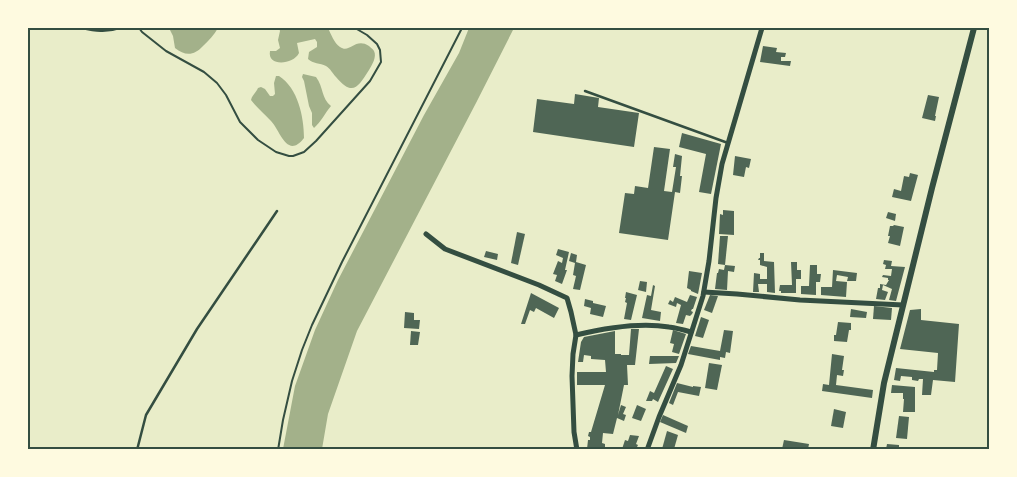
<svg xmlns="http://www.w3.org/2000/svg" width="1017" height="477" viewBox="0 0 1017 477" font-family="'DM Sans',sans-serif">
<rect width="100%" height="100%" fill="#e9edc9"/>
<g fill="#a3b18a">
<path d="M169,28H218C214,35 209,40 203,46C194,56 185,56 175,48L173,36Z"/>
<path d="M279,28H328C331,34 334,43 340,47C350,54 355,37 369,46C370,47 373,49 374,51C377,57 372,65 369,70C358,87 353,97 336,77C333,74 330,68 326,66C320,63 313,64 308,59L309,52L317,47V42L315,39L297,43L299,53C293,65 267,67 270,51H276L280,48L278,40L280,31Z"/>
<path d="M469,28H514L476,103L357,331L328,414L322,449H283L295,386L315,330L338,280L424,115L459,53Z"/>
<path d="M303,74L316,77C324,88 321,98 331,106C325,113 321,122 314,128L312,125V113L309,106L304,81L302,77Z"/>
<path d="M276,76H279C298,88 304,117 304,138C287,160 280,130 271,121C264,113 257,108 251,100C252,95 256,93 258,88L261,87L265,89L270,96H273L275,94L274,83Z"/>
</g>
<g fill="#4f6655">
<path d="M763,46L777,48L776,52L786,53L785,57H781V61H791L790,66L760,62Z"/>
<path d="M575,94L599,98L598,107L639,113L634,147L533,132L537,99L574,104Z"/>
<path d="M928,95L939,97L935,116H936L935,121L922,118Z"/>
<path d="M682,133L721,144L711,194L699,192L706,154L679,147Z"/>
<path d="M654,147L670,149L664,191L672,192L676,167H673L675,154L682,156L680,176H682L680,193L675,192L668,240L619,233L625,193L634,194L635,186L648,188Z"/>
<path d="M735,156L751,159L749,168L746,167L744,177L733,175Z"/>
<path d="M910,173L918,175L911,201L892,197L894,189L901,191L904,176L909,177Z"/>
<path d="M723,210L734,211V235L719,234L720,214L723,215Z"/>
<path d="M888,212L896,214L895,221L886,218Z"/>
<path d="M894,225L904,227L900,246L888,243L890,236H888L890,226H893Z"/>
<path d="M517,232L525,234L518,265L511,263Z"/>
<path d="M720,236H728L725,265L718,264Z"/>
<path d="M558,249L569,252L565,270H567L562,284L555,281L557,275L553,274L558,261L562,263L563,258L556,255Z"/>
<path d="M486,251L498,254L497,260L484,257Z"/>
<path d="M571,253L577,255L576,262L586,265L580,290L573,289L576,276L573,275L575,263L569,261Z"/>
<path d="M760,253H764V261L774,262L775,293L767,292V284H758L759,292H753L754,273L760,274V279H767V267L760,265V260H758L759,258H760Z"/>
<path d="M884,260L892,261L891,266L905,267L896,301L889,300L892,289L883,285L882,290L888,292L885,300L876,299L878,288H880V284L886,285L889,280H888V278L882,277L883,275L891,276L892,269H885L886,265L883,264Z"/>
<path d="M791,262H797V270H801V279H796V293H781V291H779L780,285H792Z"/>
<path d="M725,265L735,266L734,272L728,271L727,290L715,289L717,273H718L719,269L724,270Z"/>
<path d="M810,265H817V274H821L820,282H816V295L801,294V286H809Z"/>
<path d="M833,270L857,273L856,281H847L848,277L837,275L836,281L847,282L846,297L821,295V287H832Z"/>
<path d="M689,271L702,273L698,294L691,291V290L687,288Z"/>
<path d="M640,281L647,282L646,292L638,290Z"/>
<path d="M653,285L655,286L651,310L661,312L660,321L642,318L647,295L651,296Z"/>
<path d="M626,292L637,295L631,320L624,319L627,303L625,302L626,298H625Z"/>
<path d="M531,293L559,308L554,318L536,308L534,312L530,310L525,324H521Z"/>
<path d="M690,295L697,297L693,309H692L691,311L693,312L692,314L690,316L686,315L683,324L676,323L681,305L677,303L676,307L668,304L670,300L673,302L675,297L687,302Z"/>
<path d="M710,295L718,296L712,313L704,310Z"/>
<path d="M585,299L593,301V303L606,306L603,317L590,314L591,308L584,306Z"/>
<path d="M874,306L892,308L891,320L873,319Z"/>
<path d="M851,309L867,312L866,318L850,317Z"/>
<path d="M921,309V320L959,324L955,382L933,380L931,395H922L923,379H919L918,381L912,380V377L901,376L900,381L894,380L896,368L934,372V370H937L938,353L900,349L910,310Z"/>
<path d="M405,312L414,313V320H420L419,329L404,328Z"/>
<path d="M701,317L709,320L703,338L695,336Z"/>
<path d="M838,322L851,323V330H849L847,342L834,341V335H836Z"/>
<path d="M631,329H639L635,365H627L628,385H624L618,415L621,405L626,407L623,414L626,415L624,421L617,418L613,434L603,433L602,443L605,444V449H587L588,440H590V437L588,436L589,432H591L605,385H577V372H606L605,360L591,359V356L584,355L583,362H578L581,342L584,337L615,331V354H621V355H629Z"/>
<path d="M673,330L686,334L679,354L672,352L674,344L670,343Z"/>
<path d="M724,330L733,331L730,353L726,352L725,358L720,357V360L688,354L691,346L720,351Z"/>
<path d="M411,331L420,332L418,345H410Z"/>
<path d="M832,354L844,356L842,370H844L843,376L837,375L836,385L873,390L872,398L822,391L823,384L829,385Z"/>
<path d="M650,356H679L676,363L649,364Z"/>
<path d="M709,363L722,365L717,390L705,388Z"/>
<path d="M666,366L673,369L658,402L653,399L652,401H646L650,391L654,393Z"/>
<path d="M677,383L693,387V386L701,387L699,396L678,392L673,405L669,403Z"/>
<path d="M892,385L915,387V412H903L904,399H903V393H891Z"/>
<path d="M637,405L646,409L641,421L632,418Z"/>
<path d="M834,409L846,412L843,428L831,426Z"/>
<path d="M663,415L688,426L686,433L660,422Z"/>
<path d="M899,416L909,417L907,439L896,438Z"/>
<path d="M667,431L678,435L674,449H662Z"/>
<path d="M630,435L639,436L636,444L638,445L636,449H622L625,440L628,441Z"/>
<path d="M784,440L809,444L808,449H782Z"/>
<path d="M887,444L899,445V449H886Z"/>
</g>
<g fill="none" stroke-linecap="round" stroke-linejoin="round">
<g stroke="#344e41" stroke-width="2">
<path d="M81,28C95,31 106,33 120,28"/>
<path d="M139,28L142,32L166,51L204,72L217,83L226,95L240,122L258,140L276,152L289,156H293L304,152L316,141L370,81L381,62L380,50L377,44L367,35L355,28"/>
<path d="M278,450L283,420L292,381L302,350L312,325L342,262L462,28"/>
</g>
<g stroke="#344e41" stroke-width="2.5">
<path d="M585,91L728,143"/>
<path d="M137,450L146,415L197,329L277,211"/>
</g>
<g stroke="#344e41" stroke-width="5">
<path d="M426,234L445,249L539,285L567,298L571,312L576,335C605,328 639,322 669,327C676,328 684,330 691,332"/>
<path d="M704,292L737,294L800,300L903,305"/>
<path d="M576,335L573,354L572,376L574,432L577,450"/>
<path d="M647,450L659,417L681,365L703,296L709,261L716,198L722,164L762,28"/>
</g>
<path stroke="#344e41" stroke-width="6" d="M873,450L884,383L932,188L974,28"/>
</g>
<rect width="1017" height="477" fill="none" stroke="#fefae0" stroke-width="58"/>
<rect x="29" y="29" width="959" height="419" fill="none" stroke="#344e41" stroke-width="2"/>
</svg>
